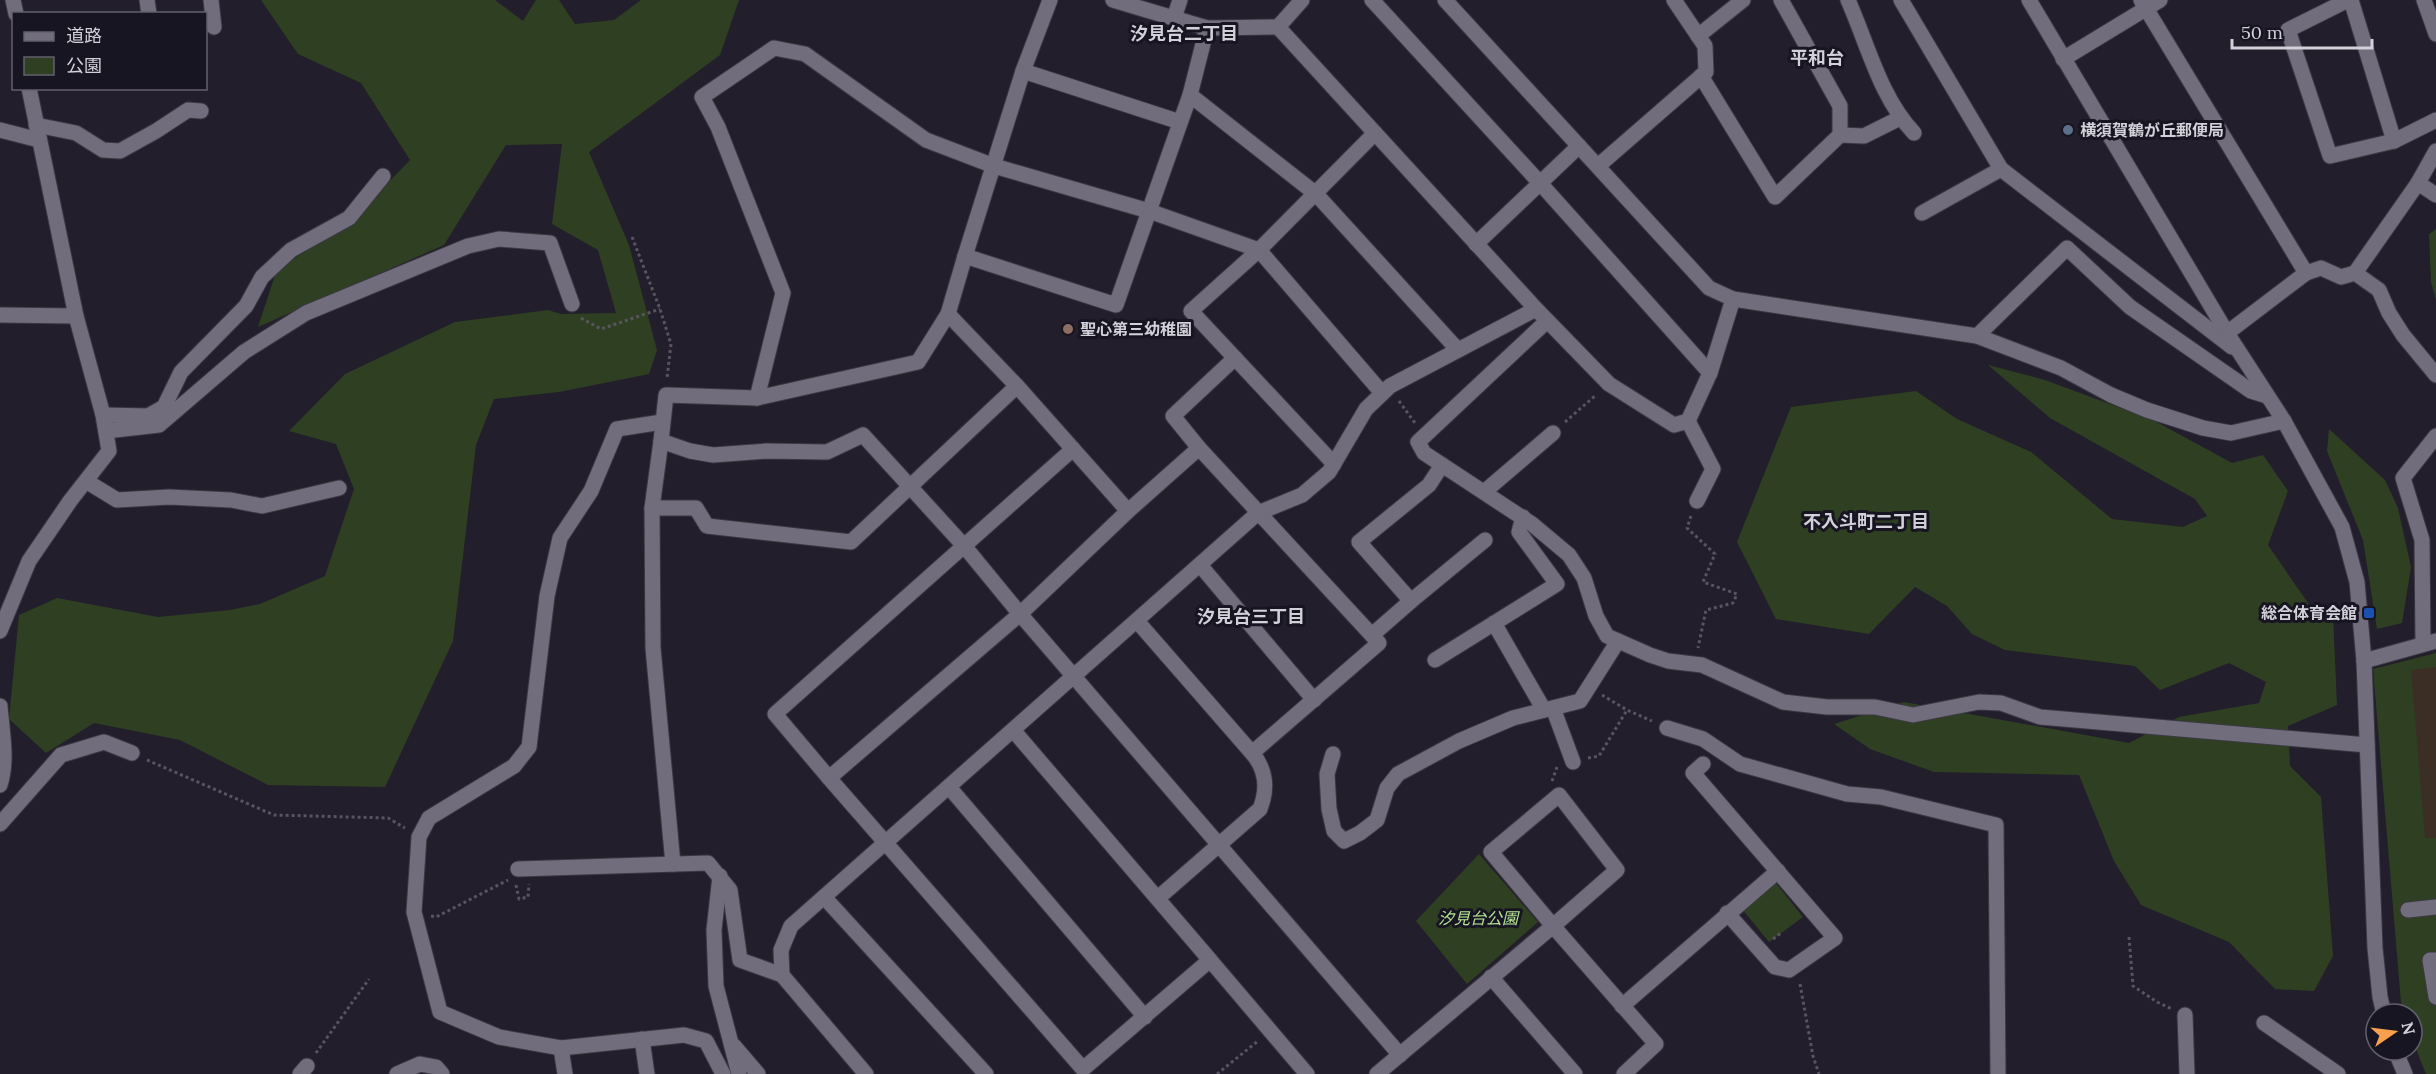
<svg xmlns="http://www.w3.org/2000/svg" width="2436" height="1074" viewBox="0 0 2436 1074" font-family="Lora,'Noto Sans JP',serif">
<rect width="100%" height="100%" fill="#221e2b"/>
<g fill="#2f4022">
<path d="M261,0H495L523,21L536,0H559L575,24L614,20L641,0H739L720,55L589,152L629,245L657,350L649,374L559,392L494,399L476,445L453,641L385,787L268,785L180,740L94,723L46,753L9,719L19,615L57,598L158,617L230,610L260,604L325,576L354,489L336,444L289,431L345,374L455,322L548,310L561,314L616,313L598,250L552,224L562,144L506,145L444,245L258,327L277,269L344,228L410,160L361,83L298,54Z"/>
<path d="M2436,229V300L2431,282L2429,234Z"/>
<path d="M1988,365L2045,380L2153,420L2232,463L2263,455L2288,491L2268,545L2310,606L2333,617L2337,705L2288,726L2290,766L2321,797L2333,956L2314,991L2275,989L2229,942L2141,905L2114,861L2079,775L1934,772L1870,749L1834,724L1904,702L2129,743L2179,717L2259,703L2266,682L2229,663L2160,690L2135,666L2005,650L1972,634L1947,606L1915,587L1869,634L1776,619L1737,542L1791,407L1916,391L1957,419L2031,452L2112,519L2183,527L2207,516L2195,499L2050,418Z"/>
<path d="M2329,429L2385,480L2398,508L2411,567L2402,623L2377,629L2363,540L2327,451Z"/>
<path d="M2436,653V1074H2426L2412,1039V1014H2402L2373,669Z"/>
<path d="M1479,854L1538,922L1467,984L1416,921Z"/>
<path d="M1775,882L1803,917L1769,942L1742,909Z"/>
</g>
<path fill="#3b2f25" d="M2436,667V838H2425L2411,670Z"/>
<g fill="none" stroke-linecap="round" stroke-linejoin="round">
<g stroke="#3b3843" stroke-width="17">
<g id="minor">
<path d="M13,0L16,14"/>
<path d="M147,0L149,14"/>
<path d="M211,0L214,27"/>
<path d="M1050,0L1023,71L965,256L1116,305L1190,95L1316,194L1458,350"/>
<path d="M1113,0L1207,28L1278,27"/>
<path d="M1302,0L1278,27L1536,309L1609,384L1674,425L1688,421L1710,373L1733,299L1709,288L1445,0"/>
<path d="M1372,0L1540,183L1710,373"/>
<path d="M1848,0C1868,45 1880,97 1914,133"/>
<path d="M1901,0L2001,169L2232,347"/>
<path d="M2029,0L2227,333L2284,421L2342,527L2357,582L2364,661L2375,948L2380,997L2384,1014"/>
<path d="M2141,0L2306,273"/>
<path d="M2348,0L2288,30L2330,156L2394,141L2436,120"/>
<path d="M2351,0L2394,141"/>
<path d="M2424,0L2436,34"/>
<path d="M1174,18L1180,0"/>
<path d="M1698,36L1743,0"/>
<path d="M2063,59L2160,0"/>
<path d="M1023,71L1180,122"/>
<path d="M1701,76L1775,197L1840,135V106L1781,0"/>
<path d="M1190,95L1207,28"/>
<path d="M36,125L76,133L103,150L120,151L156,131L188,110L201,111"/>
<path d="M0,130L39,140"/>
<path d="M1375,133L1259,250L1382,393"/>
<path d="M1840,135L1864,136L1900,118"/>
<path d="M1598,166L1706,72L1705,46L1674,0"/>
<path d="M2418,183L2436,195"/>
<path d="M1922,213L2001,169"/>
<path d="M1476,244L1579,146"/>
<path d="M965,256L948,314L918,362L757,398L666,395L661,441L690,451L713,455L766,451L827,452L863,435L965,547L1020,614L1400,1055"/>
<path d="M2355,273L2379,290L2389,313L2403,335L2436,375"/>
<path d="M1733,299L1977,336L2061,368L2111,395L2147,410L2203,428L2231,433L2284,421"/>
<path d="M948,314L1017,386L1128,511"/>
<path d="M0,315L76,316"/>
<path d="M1547,321L1418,442L1424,453L1532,524L1569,555L1584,578L1596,616L1607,636L1650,655L1668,661L1702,665L1783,702L1827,707H1875L1913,715L1979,702L2001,703L2040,717L2367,745"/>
<path d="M2227,333L2306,273L2321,268L2341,277L2355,273L2418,183L2436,151"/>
<path d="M1977,336L2067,248L2130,307L2251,391L2267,396"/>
<path d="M757,398L783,293L718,127L702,97L774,48L805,54L926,140L994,166L1149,211L1259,250L1191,311L1334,464"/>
<path d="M103,415L148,416L164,407L181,372L246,306L262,277L291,250L349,218L383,176"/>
<path d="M1688,421L1713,469L1697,501"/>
<path d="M662,422L617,429L591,491L560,538L547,596L529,747L514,766L429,818L419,837L414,912L440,1012L499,1037L561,1048L684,1035L706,1041L723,1074"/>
<path d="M106,431L159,425L244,352L306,313L468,246L499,239L550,243L572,304"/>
<path d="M661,441L652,508L653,648L673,864"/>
<path d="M1199,448L1173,416L1235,358"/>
<path d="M86,481L117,500L169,497L231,500L262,506L339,488"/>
<path d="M1484,492L1553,433"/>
<path d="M652,508H696L707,526L851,542L1017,386"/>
<path d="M1200,565L1314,700"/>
<path d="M1411,601L1485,540"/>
<path d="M1494,623L1544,710"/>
<path d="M0,631L29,561L70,501L109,451L103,415L76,316L29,88"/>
<path d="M1372,635L1411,601L1359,542L1429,485L1442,465"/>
<path d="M2423,644L2422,540L2403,478L2436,436"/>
<path d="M1435,660L1557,584L1519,532L1523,517"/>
<path d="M2364,661L2436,641"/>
<path d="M0,706C2,732 8,760 0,785"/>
<path d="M1553,708L1573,762"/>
<path d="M1667,728L1703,739L1740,764L1847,794L1881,797L1996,825L1998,1074"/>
<path d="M1013,730L1210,960L1083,1069L829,778L1020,614L1128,511L1199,448L1379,643L1252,753L1137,621"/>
<path d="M1333,754L1327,774L1329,809L1334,831L1344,841L1360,833L1377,820L1387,788L1398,774L1459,741L1513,718L1580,701L1618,641"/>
<path d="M1703,764L1693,773L1835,938L1789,970L1775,967L1727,913"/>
<path d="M829,778L775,714L1073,449"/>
<path d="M949,787L1145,1017"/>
<path d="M1559,795L1617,870L1553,926L1491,852Z"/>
<path d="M0,824L61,755L104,742L132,753"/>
<path d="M518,869L708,863L730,890L740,960L782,975"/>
<path d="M720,876L714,930L716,986L739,1074"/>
<path d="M824,897L986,1074"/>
<path d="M1158,898L1260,809C1268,789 1266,769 1252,753"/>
<path d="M2408,910L2436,907"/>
<path d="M1210,960L1307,1074"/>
<path d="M2436,960H2430L2436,997"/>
<path d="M1491,977L1575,1074"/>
<path d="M1622,1006L1778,871"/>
<path d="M2185,1015L2187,1074"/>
<path d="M2264,1023L2338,1074"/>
<path d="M642,1039L647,1074"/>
<path d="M734,1046L758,1074"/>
<path d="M561,1048L565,1074"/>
<path d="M2395,1050L2405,1074"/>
<path d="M300,1074L307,1066"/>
<path d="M397,1074L420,1064L436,1067L442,1074"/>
<path d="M866,1074L782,975L781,950L791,926L1258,513L1302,495L1329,472L1366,409L1390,386L1536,309"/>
<path d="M1377,1074L1553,926L1656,1044L1624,1074"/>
</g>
</g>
<g stroke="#585561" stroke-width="3" stroke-dasharray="3 3" stroke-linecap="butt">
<path d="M632,237L660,309L671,344L667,378"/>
<path d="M581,318L601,329L660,309"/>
<path d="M1399,401L1415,423"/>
<path d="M1565,422L1596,395"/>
<path d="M1691,516L1687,528L1715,554L1703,582L1737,594L1733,603L1706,610L1698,648"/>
<path d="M1602,695L1627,710L1652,721"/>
<path d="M1588,758L1599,756L1627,710"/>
<path d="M147,760L274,815L388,818L405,828"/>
<path d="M1552,781L1557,767"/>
<path d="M516,885L519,899L528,897L529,884"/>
<path d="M431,916L436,917L508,880"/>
<path d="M2129,937L2133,986L2157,1002L2172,1009"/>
<path d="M1773,939L1781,933"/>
<path d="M1800,984L1813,1056L1819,1074"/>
<path d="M316,1053L369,979"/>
<path d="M1217,1074L1258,1041"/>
</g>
<use href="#minor" stroke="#716d7d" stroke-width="15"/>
</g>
<circle fill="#5c6f8a" stroke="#181522" stroke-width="2" cx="2068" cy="130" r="6"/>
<circle fill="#8d6e63" stroke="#181522" stroke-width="2" cx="1068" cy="329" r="6"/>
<rect fill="#1a4fb4" stroke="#181522" stroke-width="2" x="2363" y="607" width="12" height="12" rx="3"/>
<g text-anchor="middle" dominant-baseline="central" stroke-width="6" stroke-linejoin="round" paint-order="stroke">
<g font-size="16" font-weight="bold" fill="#d2d0d9" stroke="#181522" text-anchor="start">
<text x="2080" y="130">横須賀鶴が丘郵便局</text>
<text x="1080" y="329">聖心第三幼稚園</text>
<text x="2357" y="613" text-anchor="end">総合体育会館</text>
</g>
<g font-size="16" font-style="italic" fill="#b4e393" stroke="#181522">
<text x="1478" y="918">汐見台公園</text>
</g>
<g font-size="18" font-weight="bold" fill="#d2d0d9" stroke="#181522">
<text x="1184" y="33">汐見台二丁目</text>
<text x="1817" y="57">平和台</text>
<text x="1866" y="521">不入斗町二丁目</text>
<text x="1251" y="616">汐見台三丁目</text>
</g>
</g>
<rect x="12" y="12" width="195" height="78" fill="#181522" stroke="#62606b" stroke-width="1.5"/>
<rect x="24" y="32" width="30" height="9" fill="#716d7d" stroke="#62606b" stroke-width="1.5"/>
<text x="66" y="42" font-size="18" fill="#d2d0d9">道路</text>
<rect x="24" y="57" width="30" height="18" fill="#2f4022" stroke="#62606b" stroke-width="1.5"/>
<text x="66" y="72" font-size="18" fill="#d2d0d9">公園</text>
<g transform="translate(2394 1032) rotate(76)"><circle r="28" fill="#181522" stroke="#62606b" stroke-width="1.5"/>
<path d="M0-4.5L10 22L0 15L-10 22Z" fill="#fa9f4e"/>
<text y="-9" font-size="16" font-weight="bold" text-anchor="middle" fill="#d2d0d9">N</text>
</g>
<path d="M2232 39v9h140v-9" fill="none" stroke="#d2d0d9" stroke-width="3"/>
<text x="2241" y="39" font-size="18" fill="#d2d0d9" stroke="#181522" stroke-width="4.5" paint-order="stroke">50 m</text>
</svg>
